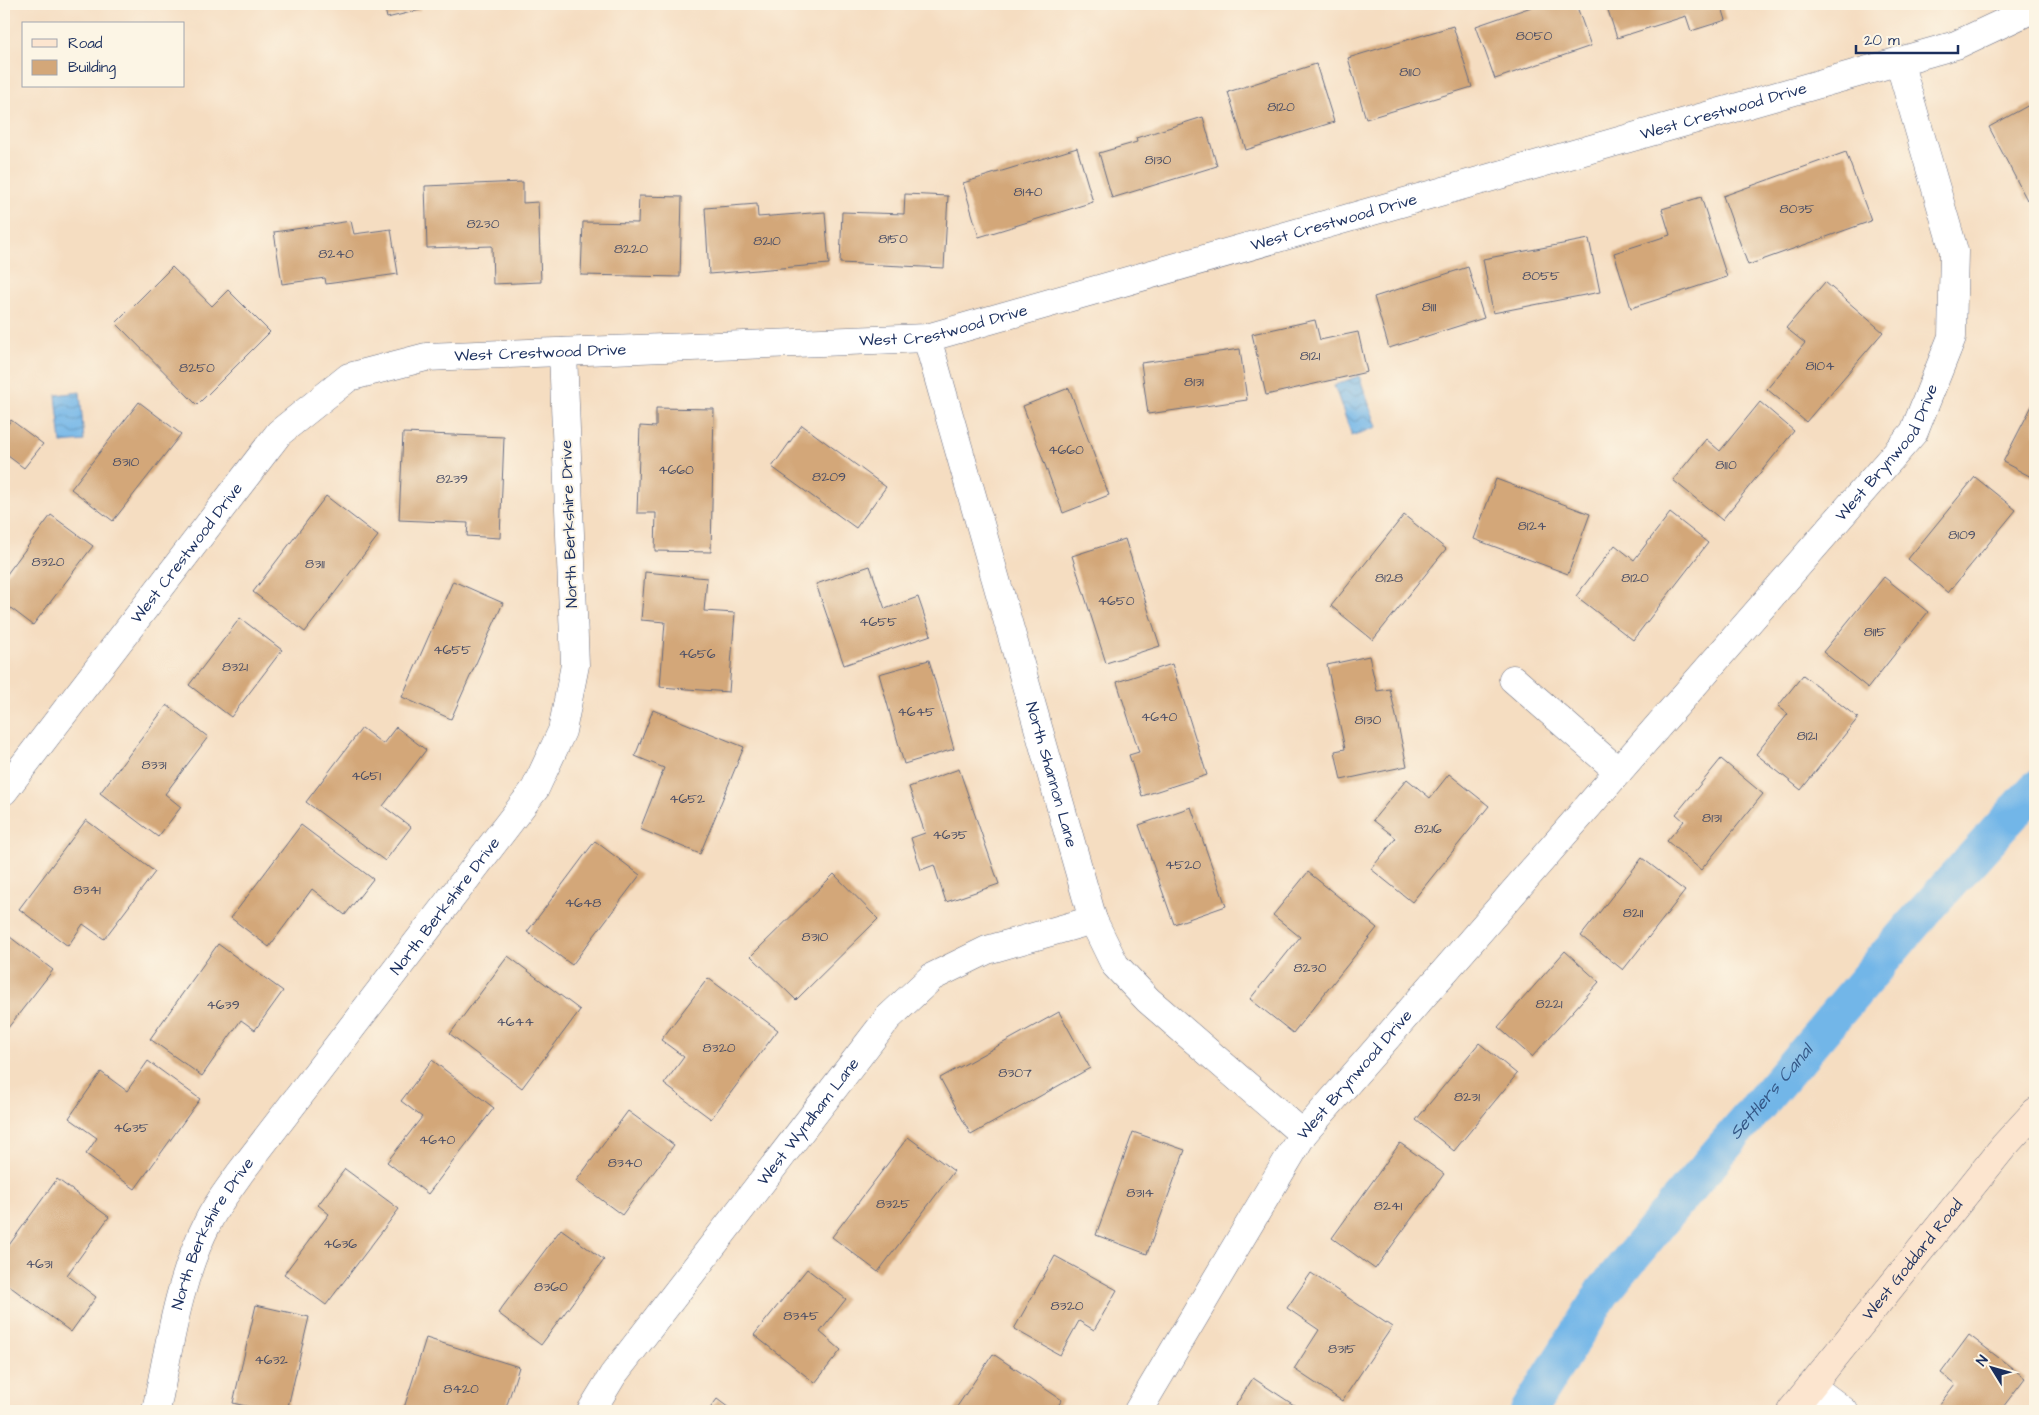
<svg xmlns="http://www.w3.org/2000/svg" width="2039" height="1415" viewBox="0 0 2039 1415" font-family="'Architects Daughter',sans-serif">
<defs>
<pattern id="water-waves" width="16" height="10" patternUnits="userSpaceOnUse" patternTransform="scale(1.25)"><rect width="16" height="10" fill="#72b6e8"/><path d="M0 5q4-4 8 0t8 0" fill="none" stroke="#5d94bf"/></pattern>
</defs>
<rect width="100%" height="100%" fill="#fcf5e5"/>
<filter id="ink" filterUnits="userSpaceOnUse"><feTurbulence type="fractalNoise" baseFrequency=".02" numOctaves="2"/><feDisplacementMap in="SourceGraphic" scale="10" xChannelSelector="R" yChannelSelector="G"/><feConvolveMatrix kernelMatrix="1 2 1 2 8 2 1 2 1" color-interpolation-filters="sRGB"/></filter>
<filter id="wash" filterUnits="userSpaceOnUse"><feTurbulence type="fractalNoise" baseFrequency=".0096" numOctaves="4" result="noise"/><feDisplacementMap in="SourceGraphic" scale="20" xChannelSelector="R" yChannelSelector="G"/><feGaussianBlur stdDeviation="1.12" result="paint"/><feColorMatrix in="noise" values="0 0 0 0 0 0 0 0 0 0 0 0 0 0 0 0 0 1.4 0 .05"/><feComposite in="paint" operator="in"/></filter>
<g filter="url(#wash)">
<rect width="100%" height="100%" fill="#f5ddc1"/>
<g fill="url(#water-waves)" stroke="#4672a3">
<path d="M1359,376L1377,427L1352,436L1334,385Z"/>
<path d="M80,392L84,441L61,443L56,395Z"/>
</g>
<g fill="none" stroke-linecap="round" stroke-linejoin="round">
<path stroke="#72b6e8" stroke-width="36" id="s1" d="M1528,1411L1603,1292L1675,1204L1914,923L2035,789"/>
</g>
<g id="blocks">
<g fill="#d3a779">
<path d="M384,4H418L420,10L387,18Z"/>
<path d="M1540,4H1576L1591,46L1495,79L1476,26Z"/>
<path d="M1606,4H1721L1726,20L1691,31L1686,16L1617,38Z"/>
<path d="M1453,26L1472,87L1366,119L1348,58Z"/>
<path d="M1316,64L1334,122L1246,150L1228,92Z"/>
<path d="M2031,104L2035,112V195L2027,200L1989,127Z"/>
<path d="M1203,117L1217,166L1112,198L1099,153L1137,142L1136,138Z"/>
<path d="M1077,148L1093,202L979,237L963,183Z"/>
<path d="M1846,152L1871,221L1748,265L1723,196Z"/>
<path d="M523,182V203L538,202L541,282L493,284L492,246L427,248L425,186Z"/>
<path d="M905,194L948,196L944,268L840,263L842,212L904,214Z"/>
<path d="M639,196L682,197L680,277L581,275L583,222L638,223Z"/>
<path d="M1701,197L1727,277L1631,308L1614,253L1670,235L1662,209Z"/>
<path d="M757,204L758,217L825,212L829,264L709,274L705,208Z"/>
<path d="M351,221L354,234L391,229L398,274L326,284L325,278L282,284L274,232Z"/>
<path d="M1589,239L1600,292L1493,313L1483,259Z"/>
<path d="M172,267L212,306L228,290L270,332L197,405L116,323Z"/>
<path d="M1468,267L1484,318L1389,348L1374,297Z"/>
<path d="M1825,282L1883,332L1806,422L1767,389L1805,343L1786,328Z"/>
<path d="M1315,320L1320,340L1358,332L1367,372L1266,395L1252,334Z"/>
<path d="M1240,349L1247,400L1148,414L1141,363Z"/>
<path d="M1069,388L1109,495L1063,513L1023,406Z"/>
<path d="M2035,400V479L2003,462Z"/>
<path d="M139,402L181,434L113,521L71,489Z"/>
<path d="M1760,402L1794,431L1722,520L1673,480L1706,439L1720,451Z"/>
<path d="M656,408L714,409L711,552L655,551L656,513H637L640,426L656,427Z"/>
<path d="M11,420L43,444L24,468L4,453V430Z"/>
<path d="M802,425L886,487L856,528L772,467Z"/>
<path d="M403,433L504,437L500,538L467,536L468,523L399,520Z"/>
<path d="M1975,477L2016,510L1948,593L1908,559Z"/>
<path d="M1496,479L1590,514L1568,574L1474,539Z"/>
<path d="M326,496L378,536L305,632L253,592Z"/>
<path d="M1670,513L1708,543L1633,640L1576,596L1615,545L1634,560Z"/>
<path d="M51,515L93,546L33,625L4,603V578Z"/>
<path d="M1404,515L1446,549L1373,640L1331,606Z"/>
<path d="M1125,539L1160,646L1106,663L1072,556Z"/>
<path d="M870,566L885,609L918,597L931,635L844,665L816,584Z"/>
<path d="M645,572L707,578L704,611L735,613L729,692L660,687L665,622L641,620Z"/>
<path d="M1884,577L1928,612L1868,688L1823,652Z"/>
<path d="M453,581L503,603L451,719L402,697Z"/>
<path d="M240,618L282,650L231,717L189,685Z"/>
<path d="M1369,656L1377,691L1390,689L1407,766L1341,780L1335,751L1345,749L1327,665Z"/>
<path d="M929,660L954,749L904,764L879,674Z"/>
<path d="M1172,664L1207,775L1142,796L1129,755L1139,752L1117,682Z"/>
<path d="M1803,675L1858,718L1801,790L1756,754L1788,714L1778,706Z"/>
<path d="M167,705L208,737L165,794L181,807L158,837L100,793Z"/>
<path d="M653,710L744,747L700,854L640,829L664,768L635,756Z"/>
<path d="M396,727L426,750L383,806L411,827L385,861L306,802L362,728L383,744Z"/>
<path d="M1721,759L1763,794L1701,870L1667,841L1684,821L1676,814Z"/>
<path d="M959,769L999,884L946,902L934,865L921,870L911,838L925,833L909,787Z"/>
<path d="M1449,774L1489,806L1412,902L1371,869L1396,838L1373,820L1407,779L1430,798Z"/>
<path d="M1191,807L1226,906L1174,924L1139,825Z"/>
<path d="M86,820L155,872L104,939L83,924L68,946L19,909Z"/>
<path d="M301,825L373,879L345,915L312,889L269,947L231,918Z"/>
<path d="M595,841L640,875L572,965L527,932Z"/>
<path d="M1642,858L1685,891L1623,970L1581,936Z"/>
<path d="M1308,872L1377,928L1293,1033L1250,999L1300,937L1273,915Z"/>
<path d="M834,874L878,919L796,1000L751,956Z"/>
<path d="M10,937L53,970L4,1033V946Z"/>
<path d="M218,944L283,991L255,1030L241,1020L202,1076L150,1039Z"/>
<path d="M1565,951L1599,982L1532,1057L1498,1027Z"/>
<path d="M508,956L580,1010L522,1088L450,1034Z"/>
<path d="M708,978L778,1030L711,1119L664,1084L684,1057L661,1040Z"/>
<path d="M1059,1012L1090,1068L971,1135L940,1078Z"/>
<path d="M1479,1043L1517,1074L1454,1151L1416,1120Z"/>
<path d="M432,1060L494,1108L428,1194L387,1162L422,1117L401,1101Z"/>
<path d="M148,1061L200,1099L135,1189L86,1154L97,1138L69,1118L101,1072L127,1091Z"/>
<path d="M628,1111L674,1145L622,1215L576,1181Z"/>
<path d="M1133,1132L1185,1150L1147,1254L1096,1235Z"/>
<path d="M908,1137L954,1171L878,1272L832,1237Z"/>
<path d="M1400,1143L1444,1174L1375,1269L1332,1238Z"/>
<path d="M345,1169L399,1209L326,1305L284,1274L329,1214L318,1205Z"/>
<path d="M57,1179L109,1217L67,1275L96,1297L71,1332L4,1282V1252Z"/>
<path d="M561,1229L604,1260L541,1345L498,1313Z"/>
<path d="M1055,1256L1117,1290L1094,1330L1079,1321L1060,1355L1014,1329Z"/>
<path d="M807,1269L846,1299L820,1332L841,1350L815,1383L754,1335Z"/>
<path d="M1311,1273L1392,1327L1342,1401L1294,1369L1319,1330L1287,1308Z"/>
<path d="M256,1305L309,1317L287,1411H266L233,1403Z"/>
<path d="M1969,1335L2025,1378L2000,1411H1939L1936,1409L1955,1384L1941,1373Z"/>
<path d="M426,1338L519,1367L505,1411H403Z"/>
<path d="M993,1354L1062,1400L1054,1411H954Z"/>
<path d="M1253,1378L1303,1411H1232Z"/>
<path d="M717,1399L733,1411H708Z"/>
</g>
</g>
</g>
<g filter="url(#ink)">
<use href="#blocks" fill-opacity="0" stroke="#676c81" stroke-width="1"/>
<g fill="none" stroke-linecap="round" stroke-linejoin="round">
<g stroke="#676c81" stroke-width="29">
<g id="street">
<path id="s2" d="M927,338L1093,920L1115,965L1148,1000L1303,1134"/>
<path d="M1513,679L1618,771"/>
<path id="s3" d="M4,791L279,433L349,377L426,357L927,338L1956,45L2035,8"/>
<path d="M1811,1386L1844,1411"/>
<path id="s4" d="M156,1411C169,1348 178,1280 208,1222C216,1205 229,1189 240,1173L535,789L562,731L575,665L563,352"/>
<path id="s5" d="M591,1411L613,1375L888,1018L932,977L987,950L1093,920"/>
<path id="s6" d="M1138,1411L1303,1134L1914,432L1952,337L1954,251L1899,61"/>
</g>
</g>
<g stroke="#676c81" stroke-width="29">
<g id="secondary">
<path id="s7" d="M1791,1411L2004,1146L2035,1112"/>
</g>
</g>
<use href="#street" stroke="#fff" stroke-width="28"/>
<use href="#secondary" stroke="#fce5cf" stroke-width="28"/>
</g>
</g>
<g text-anchor="middle" dominant-baseline="central" stroke-width="4" stroke-linejoin="round" paint-order="stroke">
<g font-size="14" fill="#494d65">
<text x="1534" y="36">8050</text>
<text x="1410" y="72">8110</text>
<text x="1281" y="107">8120</text>
<text x="1158" y="160">8130</text>
<text x="1028" y="192">8140</text>
<text x="1797" y="209">8035</text>
<text x="483" y="224">8230</text>
<text x="893" y="239">8150</text>
<text x="767" y="241">8210</text>
<text x="631" y="249">8220</text>
<text x="336" y="254">8240</text>
<text x="1541" y="276">8055</text>
<text x="1429" y="307">8111</text>
<text x="1310" y="356">8121</text>
<text x="1820" y="366">8104</text>
<text x="197" y="368">8250</text>
<text x="1194" y="382">8131</text>
<text x="1066" y="450">4660</text>
<text x="126" y="462">8310</text>
<text x="1726" y="465">8110</text>
<text x="676" y="470">4660</text>
<text x="829" y="477">8209</text>
<text x="452" y="479">8239</text>
<text x="1532" y="526">8124</text>
<text x="1962" y="535">8109</text>
<text x="48" y="562">8320</text>
<text x="315" y="564">8311</text>
<text x="1389" y="578">8128</text>
<text x="1635" y="578">8120</text>
<text x="1116" y="601">4650</text>
<text x="878" y="622">4655</text>
<text x="1875" y="632">8115</text>
<text x="452" y="650">4655</text>
<text x="697" y="654">4656</text>
<text x="235" y="667">8321</text>
<text x="916" y="712">4645</text>
<text x="1159" y="717">4640</text>
<text x="1368" y="720">8130</text>
<text x="1807" y="736">8121</text>
<text x="154" y="765">8331</text>
<text x="366" y="776">4651</text>
<text x="687" y="799">4652</text>
<text x="1712" y="818">8131</text>
<text x="1428" y="829">8216</text>
<text x="950" y="835">4635</text>
<text x="1183" y="865">4520</text>
<text x="87" y="890">8341</text>
<text x="583" y="903">4648</text>
<text x="1633" y="913">8211</text>
<text x="815" y="937">8310</text>
<text x="1310" y="968">8230</text>
<text x="1549" y="1004">8221</text>
<text x="223" y="1005">4639</text>
<text x="515" y="1022">4644</text>
<text x="719" y="1048">8320</text>
<text x="1015" y="1073">8307</text>
<text x="1467" y="1097">8231</text>
<text x="131" y="1128">4635</text>
<text x="437" y="1140">4640</text>
<text x="625" y="1163">8340</text>
<text x="1140" y="1193">8314</text>
<text x="893" y="1204">8325</text>
<text x="1388" y="1206">8241</text>
<text x="340" y="1244">4636</text>
<text x="39" y="1264">4631</text>
<text x="551" y="1287">8360</text>
<text x="1067" y="1306">8320</text>
<text x="801" y="1316">8345</text>
<text x="1342" y="1349">8315</text>
<text x="271" y="1360">4632</text>
<text x="461" y="1389">8420</text>
</g>
<g font-size="16" fill="#1b2f5e" stroke="#fcf5e5">
<text stroke="none"><textPath href="#s3" startOffset="1950">West Crestwood Drive</textPath></text>
<text stroke="none"><textPath href="#s3" startOffset="1545">West Crestwood Drive</textPath></text>
<text stroke="none"><textPath href="#s3" startOffset="1140">West Crestwood Drive</textPath></text>
<text stroke="none"><textPath href="#s3" startOffset="735">West Crestwood Drive</textPath></text>
<text stroke="none"><textPath href="#s6" startOffset="1221">West Brynwood Drive</textPath></text>
<text transform="translate(569 524) rotate(-92)">North Berkshire Drive</text>
<text stroke="none"><textPath href="#s3" startOffset="300">West Crestwood Drive</textPath></text>
<text stroke="none"><textPath href="#s2" startOffset="454">North Shannon Lane</textPath></text>
<text stroke="none"><textPath href="#s4" startOffset="592">North Berkshire Drive</textPath></text>
<text stroke="none"><textPath href="#s6" startOffset="401">West Brynwood Drive</textPath></text>
<text stroke="none"><textPath href="#s5" startOffset="362">West Wyndham Lane</textPath></text>
<text stroke="none"><textPath href="#s4" startOffset="188">North Berkshire Drive</textPath></text>
<text stroke="none"><textPath href="#s7" startOffset="194">West Goddard Road</textPath></text>
</g>
<g font-size="18" font-style="italic" fill="#355887" stroke="#fcf5e5">
<text stroke="none"><textPath href="#s1" startOffset="402">Settlers Canal</textPath></text>
</g>
</g>
<rect width="2039" height="1415" fill="none" stroke="#fcf5e5" stroke-width="20"/>
<rect x="22" y="22" width="162" height="65" fill="#fcf5e5" stroke="#a2a6af"/>
<rect x="32" y="39" width="25" height="8" fill="#fce5cf" stroke="#a2a6af"/>
<text x="68" y="48" font-size="15" fill="#1b2f5e">Road</text>
<rect x="32" y="60" width="25" height="15" fill="#d3a779" stroke="#a2a6af"/>
<text x="68" y="72" font-size="15" fill="#1b2f5e">Building</text>
<g transform="translate(1992 1368) rotate(307)" stroke="#fcf5e5" stroke-width="4" paint-order="stroke">
<path d="M0-4L9 19L0 12L-9 19Z" fill="#1b2f5e"/>
<text y="-8" font-size="14" font-weight="bold" text-anchor="middle" fill="#1b2f5e">N</text>
</g>
<path d="M1856 45v8h102v-8" fill="none" stroke="#1b2f5e" stroke-width="2.5"/>
<text x="1864" y="45" font-size="15" fill="#1b2f5e" stroke="#fcf5e5" stroke-width="4" paint-order="stroke">20 m</text>
</svg>
